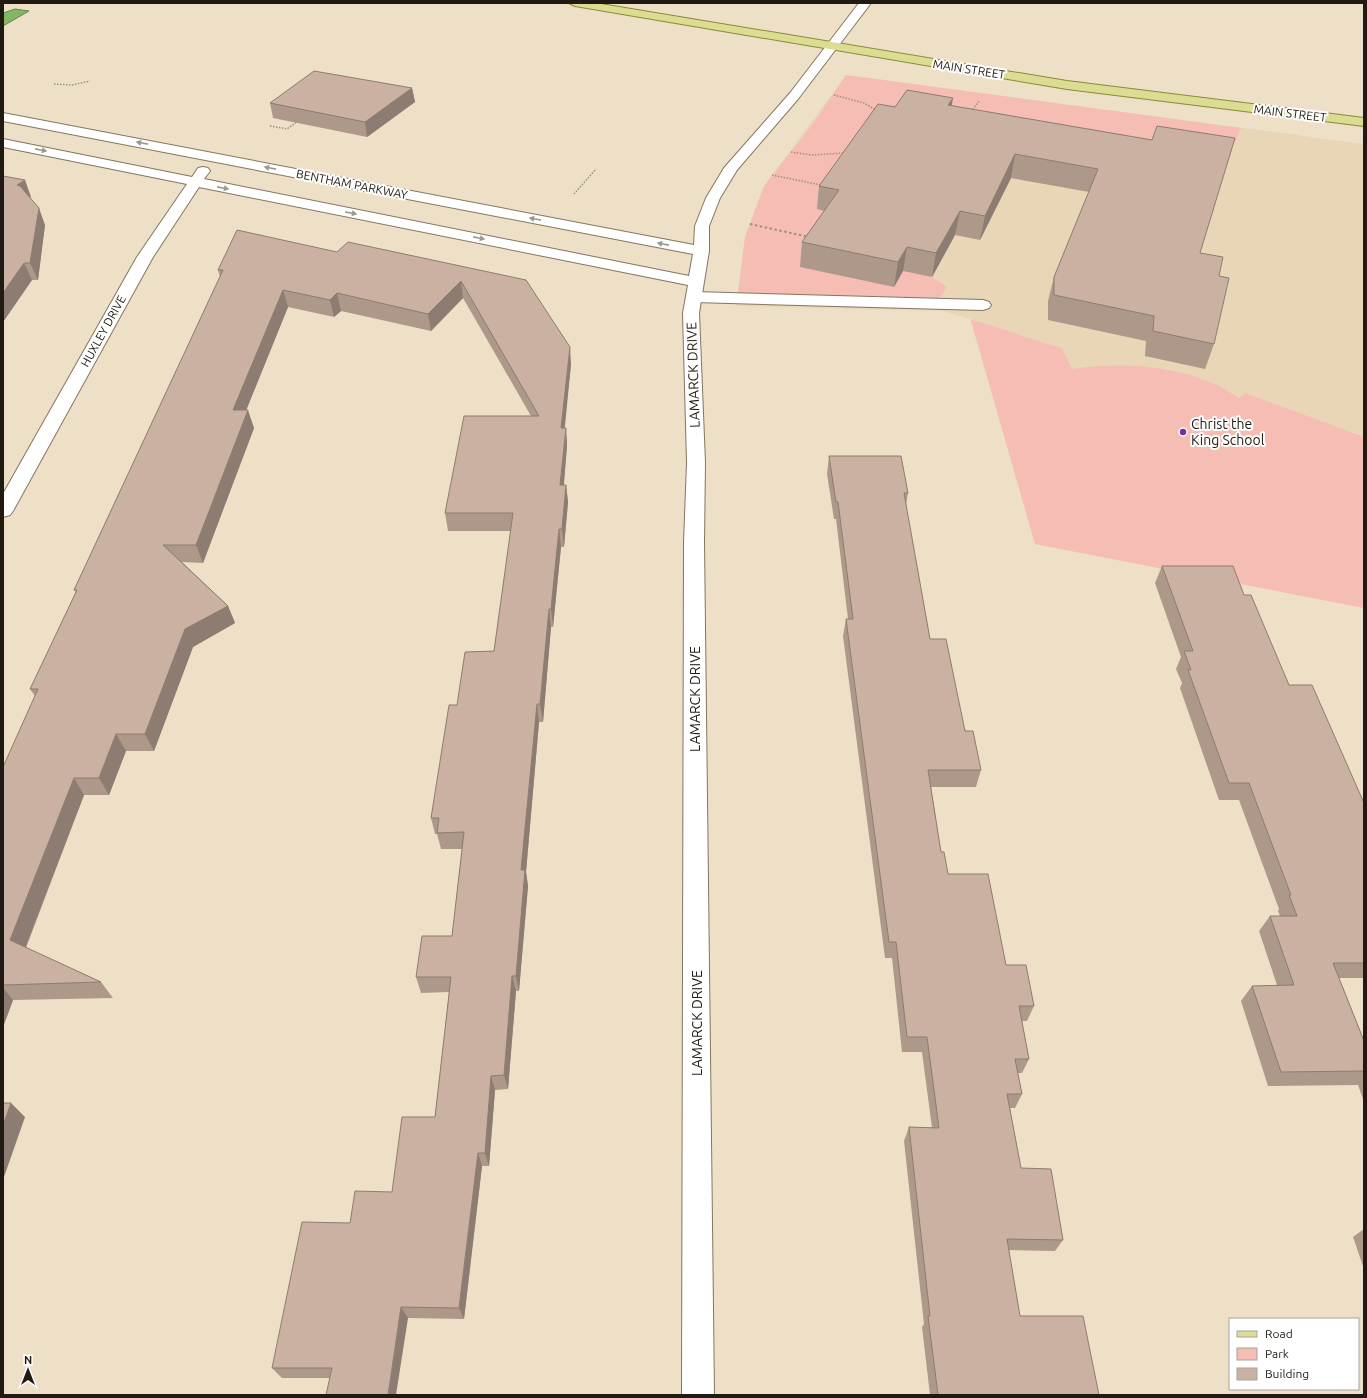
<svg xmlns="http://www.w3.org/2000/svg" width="1367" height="1398" viewBox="0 0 1367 1398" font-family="Ubuntu,sans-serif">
<rect width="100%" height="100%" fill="#eee0c7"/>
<path fill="#e8d6b6" d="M846,75L1364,144V608L1035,544L970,319L942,311L736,306L745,237L764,186Z"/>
<g fill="#f6bdb4">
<path d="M846,75L1241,128L1227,162L1092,154L837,213L894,287L903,271L932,277L947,287L940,298L738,293L745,237L764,186L815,121Z"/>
<path d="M971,320C1002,327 1031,340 1062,348L1072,369C1119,362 1171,365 1215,384C1223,387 1231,394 1239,398L1245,393L1364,437V608L1035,544Z"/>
</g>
<path fill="#83b765" stroke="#65884c" d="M15,9L29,11L3,26V13Z"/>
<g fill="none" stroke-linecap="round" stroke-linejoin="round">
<g stroke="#837660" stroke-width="2">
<path id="service" d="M694,292L983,300L989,302L991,305L989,308L983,310L694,302L688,300L686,297L688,294Z"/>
</g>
<g stroke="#837660" stroke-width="2">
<path id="minor" d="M859,3H871L798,99L737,170L720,198L709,226V251L699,313L705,463L704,542L714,1395H682L684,542L687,463L683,313L688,285L199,187L153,257L13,511L10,515L3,517V494L137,257L187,184L3,147V139L192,177L198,168L203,167L208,168L210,171L204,179L689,276L693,254L3,121V113L694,245L695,226L706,198L724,168L790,93Z"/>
</g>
<g stroke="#8b8936" stroke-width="2">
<path id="primary" d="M569,3H595L1067,81L1364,118V126L1067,89L575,6Z"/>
</g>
<g stroke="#9c927f" stroke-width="1.5" stroke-dasharray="1.5 1.5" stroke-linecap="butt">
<path d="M54,84L72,85L90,81"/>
<path d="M834,95L864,103L876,110"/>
<path d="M971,112L979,101"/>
<path d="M270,126L287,129L298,121"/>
<path d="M791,152L812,155L844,153"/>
<path d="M772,175L821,185"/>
<path d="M574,194L596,169"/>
</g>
<path stroke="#9c927f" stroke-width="2" stroke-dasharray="2.5 2.5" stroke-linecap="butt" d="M750,224L809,237"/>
<use href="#service" fill="#fff" fill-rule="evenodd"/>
<use href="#minor" fill="#fff" fill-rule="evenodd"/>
<use href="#primary" fill="#dcdc92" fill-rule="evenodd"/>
</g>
<g fill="#ae988a">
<path d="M412,88L415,102L367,137L273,118L270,103Z"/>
<path d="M951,106L1152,140L1200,253L1219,276L1214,344L1205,369L1145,356L1146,341L1048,320V301L1054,277L1089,192L1011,178L980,240L955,235L932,277L903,271L894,287L800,267L802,242L824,211L817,209L819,186L895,107Z"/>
<path d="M3,176L31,197L30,198L45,225L38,280H32L3,322Z"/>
<path d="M337,252L526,280L571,364L564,428H566L567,446L564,485H566L568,502L564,547H561L553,627H551L543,722H539L526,872L528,886L519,991H516L508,1089L495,1090L489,1166H482L464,1319L408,1318L330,1378H282L272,1368L350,1223L392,1192L435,1117L449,992L421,993L416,977L452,936L462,849H441L437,834H435L431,818L457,705L494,651L511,531H448L445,513L531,416L463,298L431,331L341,311L334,317L288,307L246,410L254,428L203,563L182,562L228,606L235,623L193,647L154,751H126L109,795H84L26,948L101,982L113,998L13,1000L3,1027V767L35,696L30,689L76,592L74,590L220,277L218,270Z"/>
<path d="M829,456L908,493L906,505L930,639L981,770L976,787H931L941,852L948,874L1006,965L1034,1006L1027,1021H1022L1029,1059L1022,1073H1018L1022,1094L1015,1108H1010L1021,1168L1063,1240L1055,1251L1009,1250L1020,1316L1099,1395H930L922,1327L924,1324L904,1141L909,1127L932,1128L922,1052H902L892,958H885L843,636L846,619H848L836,519H834L827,474Z"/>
<path d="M1162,566L1244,595L1289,685L1364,803V978H1339L1364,1041V1102L1358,1085L1268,1086L1241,1001L1252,986L1277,985L1259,931L1270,916H1280L1278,911L1279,909L1239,800H1219L1180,688L1182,683L1176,669L1181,657L1155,583Z"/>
<path d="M1364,1229V1269L1353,1237Z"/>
</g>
<g fill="#8d7c71">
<path d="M412,88L415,102L367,137L365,122Z"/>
<path d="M953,98L949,121L948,105Z"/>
<path d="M1015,154L1011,178L980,240L985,216Z"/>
<path d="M25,180L31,197L24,201L17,185Z"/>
<path d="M39,208L45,225L38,280L30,263Z"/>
<path d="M960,211L955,235L932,277L936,253Z"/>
<path d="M907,247L903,271L894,287L898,262Z"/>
<path d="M24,263L32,280L3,322V293Z"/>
<path d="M461,281L463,298L431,331L428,314Z"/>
<path d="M283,290L288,307L239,428L233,410Z"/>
<path d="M337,293L341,311L334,317L330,300Z"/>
<path d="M570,347L571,364L563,446L561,428Z"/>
<path d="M248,410L254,428L203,563L196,545Z"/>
<path d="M566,428L567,446L562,502L560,485Z"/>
<path d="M566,485L568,502L564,547L562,529Z"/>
<path d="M559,529L561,547L553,627L551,609Z"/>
<path d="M228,606L235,623L193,647L154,751L145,734L185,629Z"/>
<path d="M549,609L551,627L543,722L540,704Z"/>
<path d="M537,704L539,722L526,872L528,886L519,991L516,976L521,870Z"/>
<path d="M116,734L126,751L109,795L99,778Z"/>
<path d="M74,778L84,795L22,956L10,940Z"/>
<path d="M512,976L516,991L508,1089L504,1075Z"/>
<path d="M3,988L13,1000L3,1027Z"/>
<path d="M491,1076L495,1090L489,1166L485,1153Z"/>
<path d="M11,1103L25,1117L4,1177L3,1176V1125Z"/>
<path d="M478,1153L482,1166L464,1319L459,1308Z"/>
<path d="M401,1307L408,1318L396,1395H388Z"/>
</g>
<g fill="#cab1a1" stroke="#8d7c71">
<path d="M314,71L412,88L365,122L270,103Z"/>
<path d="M907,90L953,98L948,105L1152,140L1157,126L1235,138L1200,253L1223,257L1219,276L1229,278L1214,344L1153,331L1154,316L1054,295V277L1098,169L1015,154L985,216L960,211L936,253L907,247L898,262L802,242L839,190L819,186L878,104L895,107Z"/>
<path d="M3,176L25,180L17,185L20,186L39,208L30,263H24L3,293Z"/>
<path d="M237,230L337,252L348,242L526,280L570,347L561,428H566L560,485H566L562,529H559L551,609H549L540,704H537L521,870H525L516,976H512L504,1075L491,1076L485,1153H478L459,1308L401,1307L388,1395H326L332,1368H272L302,1222L350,1223L355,1191L392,1192L402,1117H435L451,977H416L422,936H452L464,832L437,833L439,818H431L449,705H457L465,652L494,651L513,513H445L464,416H539L461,281L428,314L337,293L330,300L283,290L233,410H248L196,545H163L228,606L185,629L145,734H116L99,778H74L10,940L101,982L3,985V767L38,689H30L77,590H74L223,270H218Z"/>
<path d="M829,456H901L908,493H904L930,639H946L965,731H973L981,770H928L941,852H944L948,874H988L1006,965H1026L1034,1006H1019L1029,1059H1015L1022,1094H1007L1021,1168L1051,1169L1063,1240L1007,1239L1020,1316H1083L1099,1395H938L928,1316H930L909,1127L939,1128L927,1037H907L896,942H889L846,619H853L838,502H836Z"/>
<path d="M1162,566H1233L1244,595H1251L1289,685H1312L1364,803V963H1333L1364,1041V1071L1281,1072L1252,986L1294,985L1270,916H1297L1289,895H1291L1249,783H1229L1188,670H1191L1184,651H1193Z"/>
<path d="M3,1103H11L3,1125Z"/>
</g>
<defs><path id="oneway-solid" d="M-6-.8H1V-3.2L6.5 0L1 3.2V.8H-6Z"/></defs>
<g fill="#9b9894">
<use href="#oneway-solid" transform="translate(142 143) rotate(-169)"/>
<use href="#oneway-solid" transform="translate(41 150) rotate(11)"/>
<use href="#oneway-solid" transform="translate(270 168) rotate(-169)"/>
<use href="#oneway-solid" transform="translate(223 188) rotate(11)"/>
<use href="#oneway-solid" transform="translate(351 213) rotate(11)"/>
<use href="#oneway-solid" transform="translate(535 219) rotate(-169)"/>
<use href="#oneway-solid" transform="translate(479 238) rotate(11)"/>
<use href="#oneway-solid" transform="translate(663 244) rotate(-169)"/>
</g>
<circle fill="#772fa2" stroke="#fff" stroke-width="1.5" cx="1183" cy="432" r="4"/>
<g text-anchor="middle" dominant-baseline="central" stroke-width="4" stroke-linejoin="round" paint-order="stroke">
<g font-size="12" fill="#201b12" stroke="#fff">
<text transform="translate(969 69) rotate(9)">MAIN STREET</text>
<text transform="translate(1290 113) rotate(7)">MAIN STREET</text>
<text transform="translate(352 184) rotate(11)">BENTHAM PARKWAY</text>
<text transform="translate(103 331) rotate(-61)">HUXLEY DRIVE</text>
</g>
<g font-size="14" fill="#201b12" stroke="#fff">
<text transform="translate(693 375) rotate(-92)">LAMARCK DRIVE</text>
<text transform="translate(695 699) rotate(-90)">LAMARCK DRIVE</text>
<text transform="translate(697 1023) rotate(-90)">LAMARCK DRIVE</text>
</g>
<g font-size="14" fill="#201b12" stroke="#fff" text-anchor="start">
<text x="1191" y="424">Christ the<tspan x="1191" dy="16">King School</tspan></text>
</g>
</g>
<rect width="1367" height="1398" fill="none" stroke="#201b12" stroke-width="8"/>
<rect x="1229" y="1318" width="130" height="72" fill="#ffffff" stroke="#a6a4a0"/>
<rect x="1237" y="1331" width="20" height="6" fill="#dcdc92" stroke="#a6a4a0"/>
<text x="1265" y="1338" font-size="12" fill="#201b12">Road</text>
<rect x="1237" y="1348" width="20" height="12" fill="#f6bdb4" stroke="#a6a4a0"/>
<text x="1265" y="1358" font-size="12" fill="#201b12">Park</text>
<rect x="1237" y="1368" width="20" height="12" fill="#cab1a1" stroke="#a6a4a0"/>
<text x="1265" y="1378" font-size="12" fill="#201b12">Building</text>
<g transform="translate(28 1370)" stroke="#ffffff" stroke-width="3" paint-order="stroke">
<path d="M0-3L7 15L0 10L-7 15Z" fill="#201b12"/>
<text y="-6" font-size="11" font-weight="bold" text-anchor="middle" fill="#201b12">N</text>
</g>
</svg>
